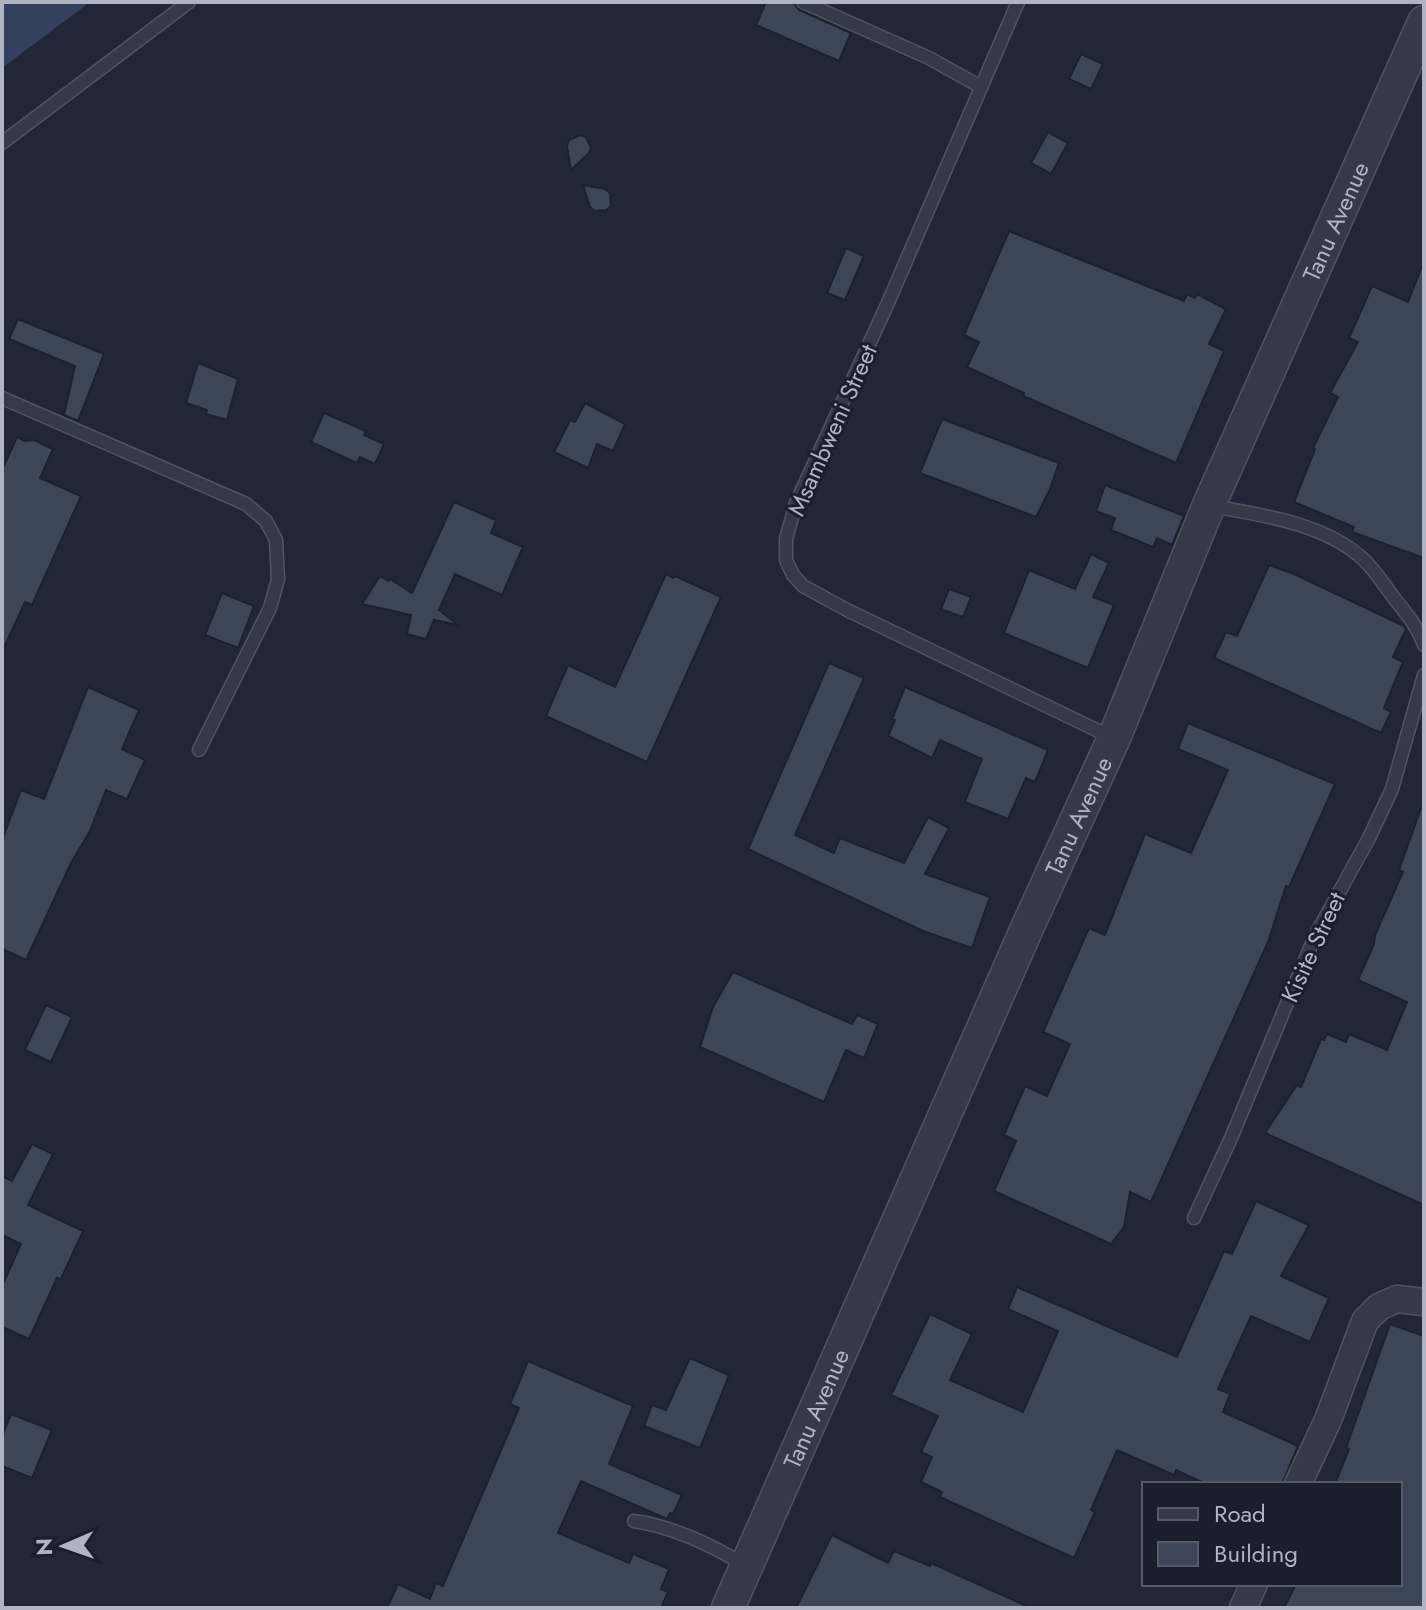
<svg xmlns="http://www.w3.org/2000/svg" width="1426" height="1610" viewBox="0 0 1426 1610" font-family="Jost,sans-serif">
<rect width="100%" height="100%" fill="#212738"/>
<path fill="#35405f" d="M2,2H90L2,68Z"/>
<g fill="#3d4558" stroke="#1c212f" stroke-width="2">
<path d="M766,2H793L799,10L851,33L839,61L756,25Z"/>
<path d="M1081,54L1103,64L1091,89L1069,79Z"/>
<path d="M1048,132L1068,143L1051,174L1031,163Z"/>
<path d="M580,135L586,137L591,148L589,153L571,170L567,146L569,140Z"/>
<path d="M583,185L605,189L610,193L611,205L607,210L595,211L590,207Z"/>
<path d="M1009,231L1184,301L1187,294L1195,298L1197,294L1226,309L1209,344L1224,351L1176,463L1023,396L1024,393L967,367L979,342L964,335Z"/>
<path d="M846,248L864,256L845,300L827,293Z"/>
<path d="M1423,264L1424,265V558L1352,532L1354,527L1294,502L1315,449L1313,448L1338,397L1330,393L1358,342L1349,338L1372,286L1408,302Z"/>
<path d="M18,319L104,354L78,421L64,415L75,366L9,339Z"/>
<path d="M198,363L238,379L227,420L206,414L207,410L186,403Z"/>
<path d="M585,403L625,424L613,451L597,444L588,468L554,452L570,420L575,422Z"/>
<path d="M324,413L366,431L364,435L384,444L375,464L360,457L357,463L311,442Z"/>
<path d="M942,419L1059,463L1050,489L1036,517L920,473Z"/>
<path d="M17,437L25,441L34,440L53,449L40,478L81,496L32,605L25,602L2,652V470Z"/>
<path d="M1105,485L1184,516L1172,545L1157,538L1153,547L1111,530L1115,518L1096,511Z"/>
<path d="M454,502L496,520L491,533L523,547L502,595L455,574L439,610L458,625L434,620L426,639L407,634L411,615L362,604L380,576L388,581L390,579L412,593Z"/>
<path d="M1091,554L1109,563L1093,597L1114,605L1088,668L1004,633L1029,570L1075,589Z"/>
<path d="M1269,565L1294,574L1404,626L1406,629L1393,657L1403,662L1384,708L1391,712L1381,733L1214,658L1226,632L1237,636Z"/>
<path d="M666,574L673,578L675,576L721,597L647,762L546,716L568,665L615,687Z"/>
<path d="M949,589L971,597L963,617L941,609Z"/>
<path d="M222,593L254,606L238,648L205,635Z"/>
<path d="M829,663L864,678L795,835L834,853L840,838L904,863L928,817L949,828L925,874L990,897L972,948L923,931L748,849Z"/>
<path d="M88,687L139,710L122,749L145,760L127,799L106,790L90,831L71,863L26,960L2,949V840L21,790L44,799Z"/>
<path d="M905,687L1048,750L1035,782L1026,778L1008,819L965,802L982,759L940,740L932,758L888,736L895,720L892,719Z"/>
<path d="M1188,723L1335,784L1289,887L1286,886L1268,942L1151,1202L1130,1192L1124,1227L1111,1244L994,1191L1016,1141L1004,1135L1025,1086L1047,1096L1070,1044L1043,1032L1089,928L1105,935L1145,834L1191,853L1228,770L1178,749Z"/>
<path d="M1421,808H1424V1205L1265,1133L1297,1085L1301,1087L1321,1039L1324,1040L1327,1034L1346,1042L1349,1034L1387,1050L1407,1002L1358,980L1374,944L1375,935L1403,872L1399,870Z"/>
<path d="M733,972L852,1024L857,1015L878,1024L864,1058L846,1050L824,1102L700,1047L713,1007Z"/>
<path d="M46,1005L72,1017L51,1062L25,1050Z"/>
<path d="M32,1144L53,1154L28,1205L83,1231L61,1279L57,1278L29,1339L2,1327V1286L21,1244L2,1235V1176L12,1181Z"/>
<path d="M1256,1201L1309,1225L1281,1276L1329,1298L1310,1342L1251,1316L1218,1389L1230,1394L1223,1412L1298,1446L1282,1484H1206L1176,1470L1174,1475L1117,1450L1091,1510L1095,1512L1074,1558L940,1497L942,1492L921,1482L932,1457L921,1452L938,1416L891,1395L930,1314L972,1334L950,1380L1023,1412L1058,1331L1008,1309L1017,1287L1177,1357L1224,1251L1232,1254Z"/>
<path d="M1390,1324L1424,1336V1608H1284L1296,1584H1400V1484H1335L1349,1449L1346,1448Z"/>
<path d="M690,1358L729,1375L700,1448L644,1426L652,1405L666,1410Z"/>
<path d="M528,1361L633,1406L609,1464L682,1495L673,1514L670,1513L667,1519L581,1481L558,1533L629,1563L633,1554L669,1569L661,1589L668,1592L661,1608H387L398,1584L430,1599L436,1583L443,1586L519,1408L510,1404Z"/>
<path d="M11,1414L52,1430L32,1478L2,1466V1436Z"/>
<path d="M832,1535L888,1563L894,1551L930,1566L931,1563L1031,1608H796Z"/>
</g>
<g fill="none" stroke-linecap="round" stroke-linejoin="round">
<g stroke="#4f5463" stroke-width="15">
<g id="service">
<path d="M803,2L929,58L981,87"/>
<path d="M1018,2L887,305L796,503L786,539V560L793,575L803,586L847,610L1111,737"/>
<path d="M2,143L189,2"/>
<path d="M2,398L246,504L266,521L276,540L278,579L270,608L199,750"/>
<path d="M1211,506C1261,515 1324,523 1363,559C1375,570 1384,585 1394,598C1406,613 1418,627 1424,645"/>
<path d="M1194,1218L1231,1138L1315,936L1369,838L1392,789L1424,675"/>
<path d="M634,1521C674,1527 712,1545 746,1566"/>
</g>
</g>
<g stroke="#4f5463" stroke-width="29">
<g id="minor">
<path d="M1298,1484L1328,1420L1365,1321L1379,1307L1397,1299L1424,1302"/>
<path d="M1243,1608L1254,1584"/>
</g>
</g>
<g stroke="#4f5463" stroke-width="35">
<g id="tertiary">
<path id="s1" d="M728,1608L1027,928L1114,738L1209,505L1424,22"/>
</g>
</g>
<use href="#service" stroke="#343a48" stroke-width="12"/>
<use href="#minor" stroke="#343a48" stroke-width="26"/>
<use href="#tertiary" stroke="#343a48" stroke-width="32"/>
</g>
<g text-anchor="middle" dominant-baseline="central" stroke-width="6" stroke-linejoin="round" paint-order="stroke">
<g font-size="24" fill="#afb4c5" stroke="#1a1f2d">
<text stroke="none"><textPath href="#s1" startOffset="1514">Tanu Avenue</textPath></text>
<text transform="translate(832 430) rotate(-66)">Msambweni Street</text>
<text stroke="none"><textPath href="#s1" startOffset="866">Tanu Avenue</textPath></text>
<text transform="translate(1313 947) rotate(-65)">Kisite Street</text>
<text stroke="none"><textPath href="#s1" startOffset="218">Tanu Avenue</textPath></text>
</g>
</g>
<rect width="1426" height="1610" fill="none" stroke="#afb4c5" stroke-width="8"/>
<rect x="1142" y="1482" width="260" height="104" fill="#1a1f2d" stroke="#565b6a" stroke-width="2"/>
<rect x="1158" y="1508" width="40" height="12" fill="#343a48" stroke="#565b6a" stroke-width="2"/>
<text x="1214" y="1522" font-size="24" fill="#afb4c5">Road</text>
<rect x="1158" y="1542" width="40" height="24" fill="#3d4558" stroke="#565b6a" stroke-width="2"/>
<text x="1214" y="1562" font-size="24" fill="#afb4c5">Building</text>
<g transform="translate(64 1546) rotate(268)" stroke="#1a1f2d" stroke-width="6" paint-order="stroke">
<path d="M0-6L14 30L0 20L-14 30Z" fill="#afb4c5"/>
<text y="-12" font-size="22" font-weight="bold" text-anchor="middle" fill="#afb4c5">N</text>
</g>
</svg>
